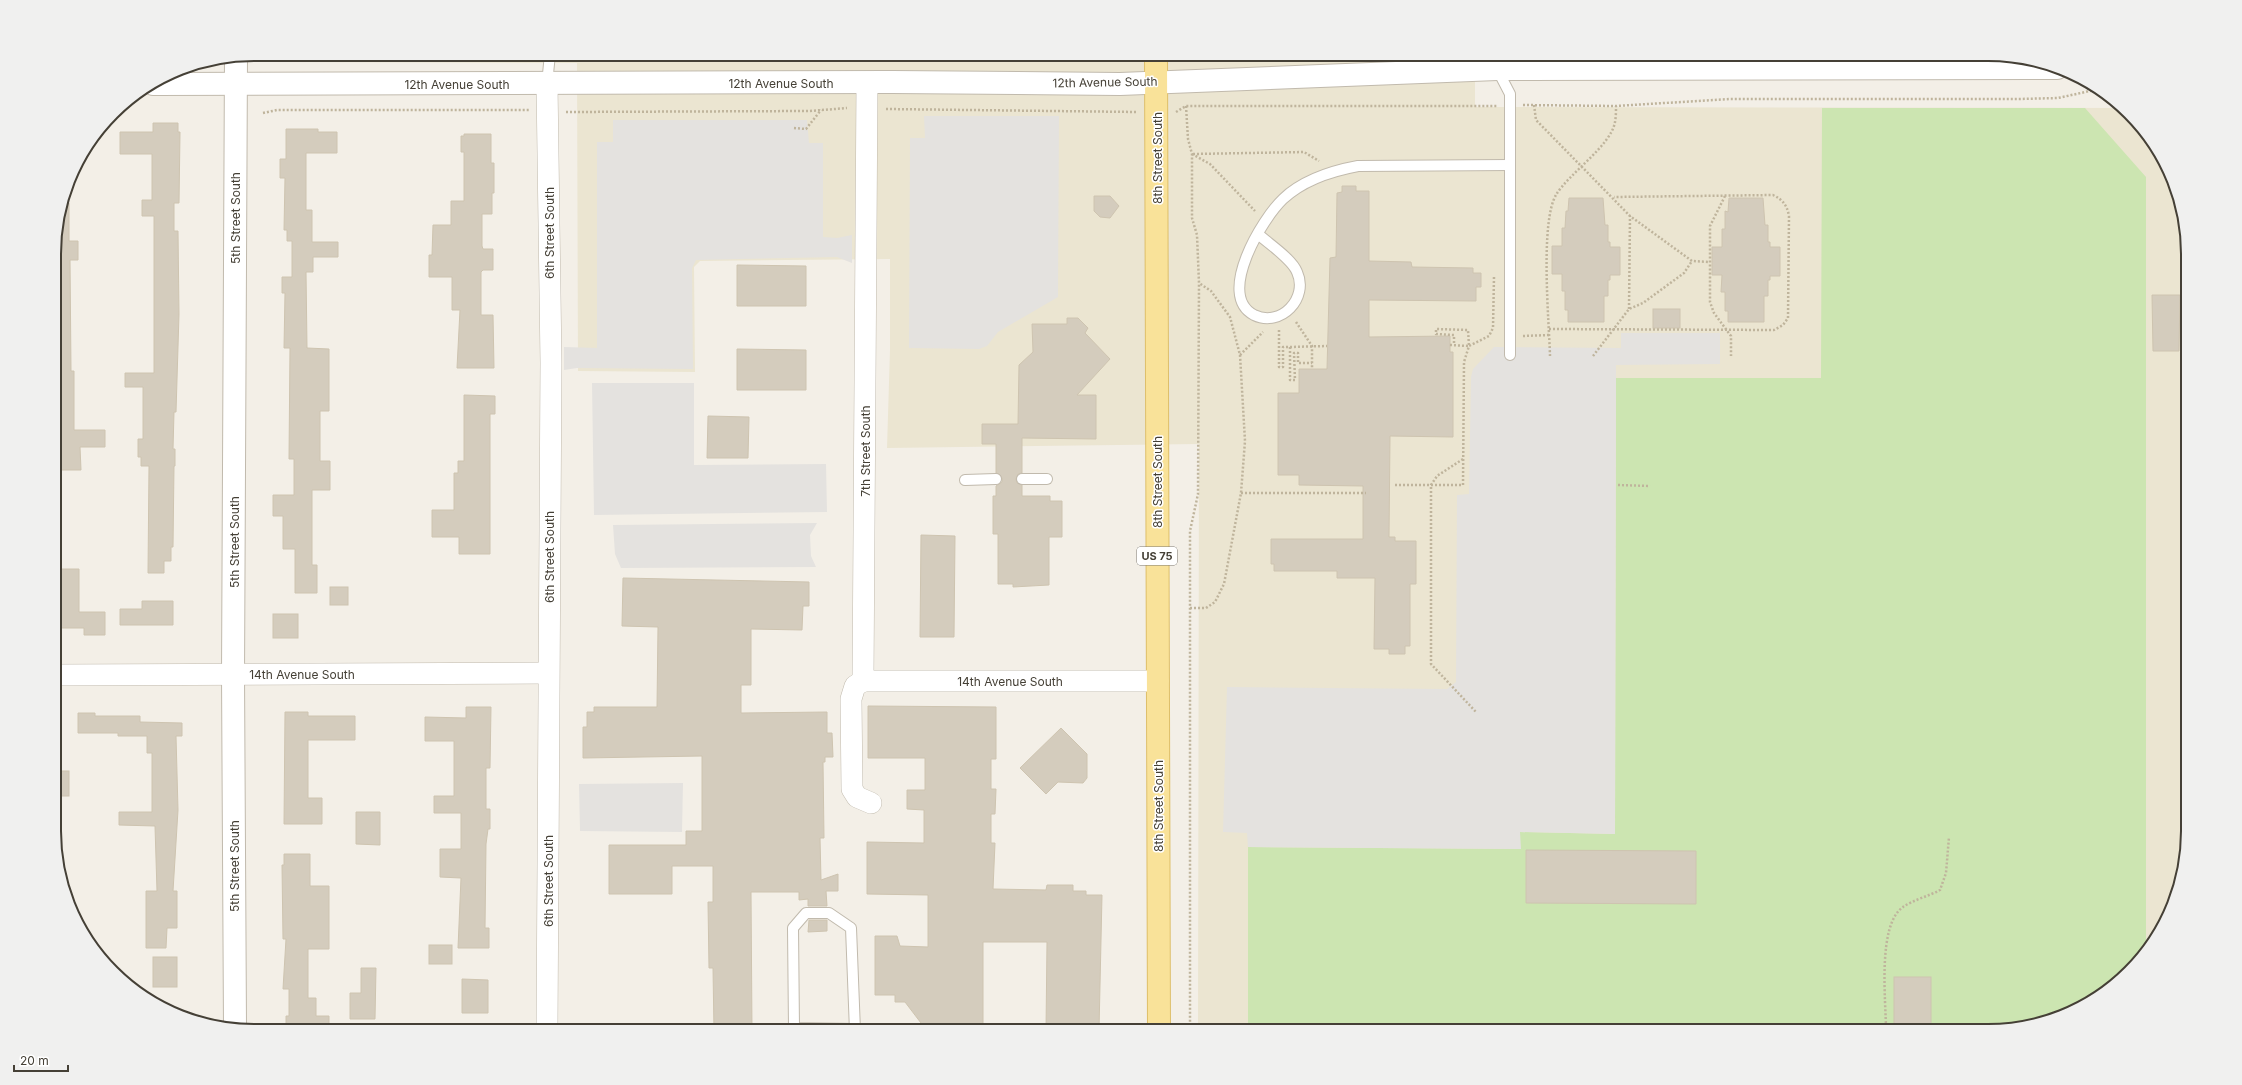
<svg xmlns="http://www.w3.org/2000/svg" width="2242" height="1085" viewBox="0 0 2242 1085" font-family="Inter,sans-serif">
<rect width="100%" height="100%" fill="#f3efe7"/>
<path fill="#ebe5d1" d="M268,54H1475V107L2123,108L2147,132L2173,177L2186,228L2188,832L2173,908L2147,953L2099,997L2053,1020L2001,1031H1198L1199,444L887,448L890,350V259L700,261L694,267L695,372L578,371L577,63L268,62Z"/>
<path fill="#cce5b1" d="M1822,108H2085L2146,177V954L2099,997L2053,1020L2001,1031H1248V847L1520,849V832L1615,834L1616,378H1821Z"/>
<g fill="#e4e2df">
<path d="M306,54H666V59H310Z"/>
<path d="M924,116H1059L1058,297L998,332L987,346L979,349L909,348L910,138H925Z"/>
<path d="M613,120H807L809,143H823V237L837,238L852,235V263L837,257L696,260L692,268L693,369L577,368L564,370V347L597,348V142H613Z"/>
<path d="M1621,333H1720V364L1616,365L1615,834L1520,832L1521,849L1248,847L1247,833L1223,832L1227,687L1447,689L1456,682L1457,495L1469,494L1471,377L1473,369L1494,347L1621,348Z"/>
<path d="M592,383H694V465L826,464L827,512L594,515Z"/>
<path d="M817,523L810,535L811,556L816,567L621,568L615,554L613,525Z"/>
<path d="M683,783L682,832L580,831L579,784Z"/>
</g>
<g fill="#d4ccbd" stroke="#cec4b0">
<path d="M153,123H178V132H180L179,203H174V231H178L179,314L176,412H174L173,449H175V466H174L173,547H171V561H164V573H148L149,466H141V457H138V439H143V387H125V373H154V216H142V200H152V154H120V132H153Z"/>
<path d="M286,129H318V132H337V153H306V210H312V242H338V257H313V272H306L307,348L329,349V411H320V461H330V490H312V565H317V593H295V549H283V516H273V495H294V459H289L290,348H284L285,293H282V277H292V241H287V230H284L285,178H280V159H286Z"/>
<path d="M464,134H491V163H494V193H492V214H482V246L483,249H493V270H483L481,272V315H493L494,368H457L460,310H452V277H429V255H432L433,225H451V201H464V152H461V136H464Z"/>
<path d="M1342,186H1356V191H1369V261L1411,262L1412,267L1473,268V273H1481V287H1476V301L1369,300V337L1450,336V352H1453V437L1390,436L1389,537H1395V541H1416V584H1410V646H1405V654H1389V649H1374L1375,578H1337V571H1274V564H1271V539H1363V486L1299,485V475H1278V393H1299V369H1327L1330,258L1336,257L1337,193L1342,192Z"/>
<path d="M1094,196H1110L1119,206L1110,218L1100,217L1094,211Z"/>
<path d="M1569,198H1603L1605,225H1608V242H1610V247H1620V275H1610V280H1608V296H1604V322H1568V310H1565V291H1562V274H1552V246H1562V228H1565L1566,211H1568Z"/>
<path d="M1729,198H1763L1765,225H1768V242H1770V247H1780V276H1770V280H1768V296H1764V322H1728V311H1725V292H1721L1722,275H1712V247H1722V229H1725V211L1728,212Z"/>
<path d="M65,202L69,203V241H78V260H70L71,371H74V430H105V447H80L81,470H55L54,240Z"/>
<path d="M737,265L806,266V306H737Z"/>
<path d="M2152,295H2180L2179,351H2153Z"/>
<rect x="1653" y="309" width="27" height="19"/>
<path d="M1067,318H1078L1088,328L1085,333L1110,359L1077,395H1096V439L1022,438V473L1018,474L1016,479L1017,483L1022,485V496H1050V501H1062V537H1049V585L1013,587V584H998V534H993V496H996V486L1002,482V478L999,474L996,473V444H982V424H1018L1019,365L1033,352L1032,324H1067Z"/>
<path d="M737,349L806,350V390H737Z"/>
<path d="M464,395L495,396V414H490V554H459V537H432V510H454V473H458V461H464Z"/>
<path d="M708,416L749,417L748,458H707Z"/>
<path d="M921,535L955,536L954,637H920Z"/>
<path d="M55,569H79V612H105V635H84V628H55Z"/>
<path d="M623,578L809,582V606H803L802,630L751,629V685H741V713L827,712V733H832L833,757H825V762H823L824,838H820L821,880L838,874V891H826L827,906H808V899L799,900V892H751L752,1031H714L713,968H709L708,902H713V866H672V894H609V845H686V831H702V756L583,758V727H587V712H594V707H657L658,627L622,626Z"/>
<rect x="330" y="587" width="18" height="18"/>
<path d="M142,601H173V625H120V609H142Z"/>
<rect x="273" y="614" width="25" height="24"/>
<path d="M868,706L996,707V759H991V789H996L995,814H991V843H995L993,889L1046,890L1047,885H1073V891H1086V895H1102L1099,1031H1046L1047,942H983V1031H921V1023L905,1002H895V995H875V936H897L900,946L928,947V895L867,894V842L924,843V810L907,809V790H925V758H868Z"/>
<path d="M466,707H491L490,768H486V809H490V829H488L486,844L485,928H489V948H458L461,878L440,877V849H461V813H434V796H454V741H425V717L466,718Z"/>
<path d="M285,712H308V716H355V740H308V798H322V824H284Z"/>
<path d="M78,713H95V716H140V722L182,723V736H176L178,810L173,891H177V928H167L166,948H146V891H157L155,826L119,825V812H152V753H147V736H118V733H78Z"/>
<path d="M1061,728L1087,754V778L1083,783L1058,782L1046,794L1020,768Z"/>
<rect x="56" y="771" width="13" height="25"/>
<path d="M356,812H380V845L356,844Z"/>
<path d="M1526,850L1696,851V904L1526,903Z"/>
<path d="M284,854H310V886H329V949H308V998H316V1016H329V1031H286V1016H289V989H283L286,939H283L282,865H284Z"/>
<path d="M809,920H827V931L808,932Z"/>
<rect x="429" y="945" width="23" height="19"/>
<rect x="153" y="957" width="24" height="30"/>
<path d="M361,968H376L375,1019H350V993H361Z"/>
<rect x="1894" y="977" width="37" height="54"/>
<path d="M462,979L488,980V1013H462Z"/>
</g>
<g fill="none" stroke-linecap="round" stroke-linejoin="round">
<g stroke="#c1baad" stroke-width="12">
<g id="service">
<path d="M1497,69L1510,94V355"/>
<path d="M547,84L550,54"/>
<path d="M1258,234C1269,244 1292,259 1297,272C1309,298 1281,328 1254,315C1216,295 1262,219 1283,199C1303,180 1331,171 1358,166L1510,165"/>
<path d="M1022,479H1047"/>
<path d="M965,480L996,479"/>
<path d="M855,1029L794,1028L793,928L806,913H829L851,928L855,1031"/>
</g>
</g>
<g stroke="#c1baad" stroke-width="22">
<g id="minor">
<path d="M55,675L548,673"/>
<path d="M863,681L867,83"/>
<path d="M863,681H1158"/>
<path d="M863,681L855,686L851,699L852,789L857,797L871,803"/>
<path d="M547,1031L551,363L547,84"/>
</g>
</g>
<g stroke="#c1baad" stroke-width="24">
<g id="tertiary">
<path d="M153,84L892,82L1120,84L1497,69L2057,68"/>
<path d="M235,1027L233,675L236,57"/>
</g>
</g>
<g stroke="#debf6a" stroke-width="24">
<path id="primary" d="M1156,54L1159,1031"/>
</g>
<g stroke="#bfb49c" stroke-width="2.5" stroke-dasharray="2 2" stroke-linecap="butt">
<path d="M865,62V54"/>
<path d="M1523,105L1616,106L1730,99H2020L2058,98L2099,89"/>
<path d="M1534,105L1536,120L1630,216L1692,261L1709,262"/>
<path d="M1186,106L1188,139L1192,154V218L1197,235L1199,283L1198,494L1190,531V1031"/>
<path d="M886,109L1137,112"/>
<path d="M566,112L810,111L847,108"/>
<path d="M1176,112L1186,106H1498"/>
<path d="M263,113L277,110H529"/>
<path d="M794,128L806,129L821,110"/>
<path d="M1192,154L1210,164L1255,211"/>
<path d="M1193,154L1304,152L1319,161"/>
<path d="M1725,196L1710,226V302L1714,313L1731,336V356"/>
<path d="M1629,309L1630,216"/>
<path d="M1296,322L1312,346V369"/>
<path d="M1549,329L1774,330L1783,325L1788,318L1789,216C1787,205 1783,200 1773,195L1614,197"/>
<path d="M1279,330V367H1283V347H1290V380H1295L1294,353H1298V363H1312"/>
<path d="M1523,336L1549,335"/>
<path d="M1450,345L1469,346L1468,330L1436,329V334L1454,335V345"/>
<path d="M1290,347L1327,346"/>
<path d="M1240,355L1263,332"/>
<path d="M1550,356C1549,321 1540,222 1556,195C1569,173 1611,146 1615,122C1616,117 1616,111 1616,106"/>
<path d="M1593,356L1629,309L1643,303L1684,273L1692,261"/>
<path d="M1463,459L1437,476L1431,485V664L1476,712"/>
<path d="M1395,485H1463L1464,362L1469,346L1489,336L1493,328L1494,277"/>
<path d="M1618,485L1650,486"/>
<path d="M1241,493H1366"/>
<path d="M1190,608H1206L1215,602L1224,584L1241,493L1245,441L1240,355L1230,317L1211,291L1199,283"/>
<path d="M1886,1031C1886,1001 1877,925 1903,907C1913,900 1929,896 1940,890L1946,873L1949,837"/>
</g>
<use href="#service" stroke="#fff" stroke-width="10"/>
<use href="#minor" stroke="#fff" stroke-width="21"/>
<use href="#tertiary" stroke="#fff" stroke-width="22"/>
<use href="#primary" stroke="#f9e299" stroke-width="22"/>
</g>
<g text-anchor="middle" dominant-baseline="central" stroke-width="3" stroke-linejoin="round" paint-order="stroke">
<rect fill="#fff" stroke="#7d7972" stroke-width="1" x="1137" y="547" width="40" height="18" rx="3"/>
<g font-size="11" font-weight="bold" fill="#454036">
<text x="1157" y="556">US 75</text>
</g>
<g font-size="12" fill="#454036" stroke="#fff">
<text transform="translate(1105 82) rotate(-1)">12th Avenue South</text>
<text x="781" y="83">12th Avenue South</text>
<text x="457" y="84">12th Avenue South</text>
<text transform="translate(1157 158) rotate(-90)">8th Street South</text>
<text transform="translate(235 218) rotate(-90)">5th Street South</text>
<text transform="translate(549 233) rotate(-90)">6th Street South</text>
<text transform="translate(865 451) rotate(-90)">7th Street South</text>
<text transform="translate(1157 482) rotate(-90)">8th Street South</text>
<text transform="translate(234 542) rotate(-90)">5th Street South</text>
<text transform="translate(549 557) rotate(-90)">6th Street South</text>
<text x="302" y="674">14th Avenue South</text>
<text x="1010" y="681">14th Avenue South</text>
<text transform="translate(1158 806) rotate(-90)">8th Street South</text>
<text transform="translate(234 866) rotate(-90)">5th Street South</text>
<text transform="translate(548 881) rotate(-90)">6th Street South</text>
</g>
</g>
<path d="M0 0H2242V1085H0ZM254 61H1988A193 193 0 0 1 2181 254V831A193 193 0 0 1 1988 1024H254A193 193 0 0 1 61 831V254A193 193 0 0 1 254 61Z" fill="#f0f0ef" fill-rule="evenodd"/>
<path fill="none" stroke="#454036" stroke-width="2" d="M254 61H1988A193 193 0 0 1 2181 254V831A193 193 0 0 1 1988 1024H254A193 193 0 0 1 61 831V254A193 193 0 0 1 254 61Z"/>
<path d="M14 1065v6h54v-6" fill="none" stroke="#454036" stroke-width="2"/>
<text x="20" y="1065" font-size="12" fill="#454036" stroke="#ffffff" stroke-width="3" paint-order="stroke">20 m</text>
</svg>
